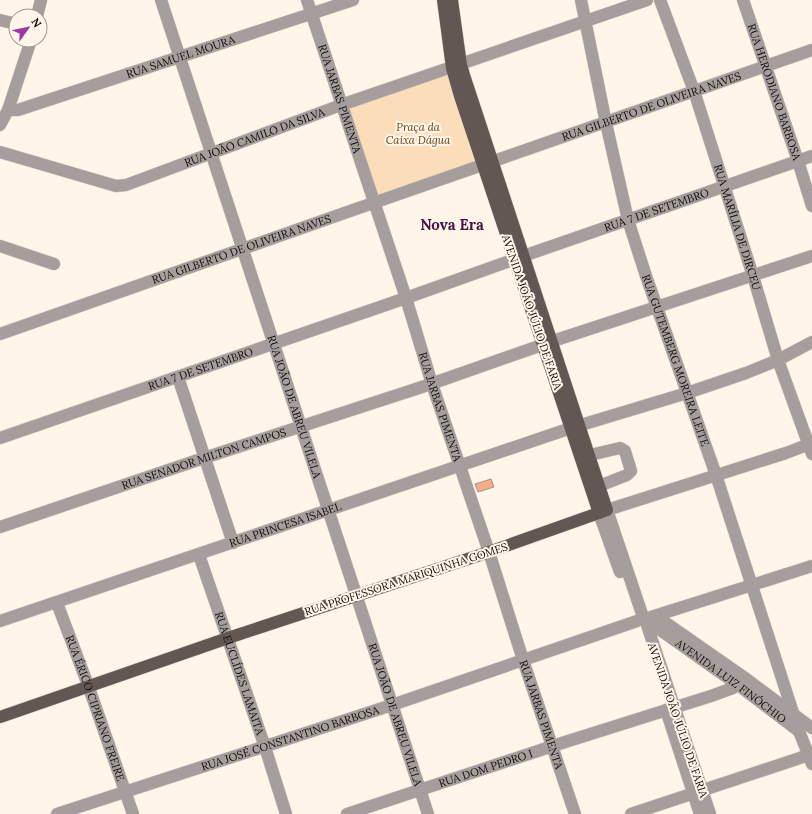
<svg xmlns="http://www.w3.org/2000/svg" width="812" height="814" viewBox="0 0 812 814" font-family="Lora,serif">
<rect width="100%" height="100%" fill="#fff5e9"/>
<path fill="#fcddb9" d="M451,71L480,163L373,198L345,108Z"/>
<path fill="#f3ad88" stroke="#a1948d" d="M491,479L494,487L478,492L475,484Z"/>
<g fill="none" stroke-linecap="round" stroke-linejoin="round">
<g stroke="#d9d0c5" stroke-width="13">
<g id="minor">
<path id="s1" d="M161,0L428,814"/>
<path id="s2" d="M307,0L406,298L432,384L489,552L523,660L575,814"/>
<path id="s3" d="M581,0L606,123L628,220L646,276L716,475L799,731L812,764"/>
<path id="s4" d="M660,0L694,91L753,276L778,360L812,454"/>
<path id="s5" d="M743,0L798,161L812,206"/>
<path d="M37,16L41,0"/>
<path d="M0,20L16,24"/>
<path id="s6" d="M8,110H18L353,0"/>
<path d="M0,125L8,110L31,40"/>
<path id="s7" d="M0,152L116,186L126,185L341,105L647,0"/>
<path d="M0,246L54,264"/>
<path id="s8" d="M0,334C270,238 542,145 812,50"/>
<path d="M178,377L233,543"/>
<path id="s9" d="M0,438L406,298L532,253L812,156"/>
<path d="M590,455L620,448L625,451L631,471L627,475L599,486"/>
<path d="M599,513L620,572"/>
<path id="s10" d="M0,527L204,458L425,386L559,339L812,256"/>
<path id="s11" d="M199,555L265,747L286,814"/>
<path id="s12" d="M57,603L88,685L133,814"/>
<path d="M642,614L607,510L786,453L812,443"/>
<path d="M656,616L745,678L812,728"/>
<path d="M651,617L812,566"/>
<path id="s13" d="M0,621L571,428L687,393L746,373L778,360L812,342"/>
<path id="s14" d="M649,622L738,685L800,732"/>
<path d="M647,625L710,814"/>
<path d="M666,710L700,814"/>
<path id="s15" d="M57,814L392,705L637,621"/>
<path id="s16" d="M347,814L562,743L711,696L733,688L745,678"/>
<path d="M631,814L812,754"/>
</g>
</g>
<g stroke="#d9d0c5" stroke-width="13">
<g id="major">
<path d="M443,0L452,68L460,96L599,513"/>
<path d="M0,717L228,638L489,552L607,510L464,75L461,65L452,0"/>
</g>
</g>
<use href="#minor" stroke="#a59e9c" stroke-width="12"/>
<use href="#major" stroke="#625753" stroke-width="12"/>
</g>
<g text-anchor="middle" dominant-baseline="central" stroke-width="4" stroke-linejoin="round" paint-order="stroke">
<g font-size="11" fill="#100d09" stroke="#fff5e9">
<text stroke="none"><textPath href="#s6" startOffset="181">RUA SAMUEL MOURA</textPath></text>
<text stroke="none"><textPath href="#s5" startOffset="97">RUA HERODIANO BARBOSA</textPath></text>
<text stroke="none"><textPath href="#s2" startOffset="104">RUA JARBAS PIMENTA</textPath></text>
<text stroke="none"><textPath href="#s8" startOffset="690">RUA GILBERTO DE OLIVEIRA NAVES</textPath></text>
<text stroke="none"><textPath href="#s7" startOffset="268">RUA JOÃO CAMILO DA SILVA</textPath></text>
<text stroke="none"><textPath href="#s9" startOffset="695">RUA 7 DE SETEMBRO</textPath></text>
<text stroke="none"><textPath href="#s4" startOffset="240">RUA MARÍLIA DE DIRCEU</textPath></text>
<text stroke="none"><textPath href="#s8" startOffset="256">RUA GILBERTO DE OLIVEIRA NAVES</textPath></text>
<text transform="translate(532 312) rotate(71)">AVENIDA JOÃO JÚLIO DE FARIA</text>
<text stroke="none"><textPath href="#s3" startOffset="373">RUA GUTEMBERG MOREIRA LEITE</textPath></text>
<text stroke="none"><textPath href="#s9" startOffset="212">RUA 7 DE SETEMBRO</textPath></text>
<text stroke="none"><textPath href="#s1" startOffset="428">RUA JOÃO DE ABREU VILELA</textPath></text>
<text stroke="none"><textPath href="#s2" startOffset="428">RUA JARBAS PIMENTA</textPath></text>
<text stroke="none"><textPath href="#s10" startOffset="215">RUA SENADOR MILTON CAMPOS</textPath></text>
<text stroke="none"><textPath href="#s13" startOffset="301">RUA PRINCESA ISABEL</textPath></text>
<text transform="translate(406 579) rotate(-18)">RUA PROFESSORA MARIQUINHA GOMES</text>
<text stroke="none"><textPath href="#s11" startOffset="125">RUA EUCLÍDES LAMAITA</textPath></text>
<text stroke="none"><textPath href="#s14" startOffset="101">AVENIDA LUIZ FINÓCHIO</textPath></text>
<text stroke="none"><textPath href="#s12" startOffset="112">RUA ÉRICO CIPRIANO FREIRE</textPath></text>
<text stroke="none"><textPath href="#s1" startOffset="752">RUA JOÃO DE ABREU VILELA</textPath></text>
<text stroke="none"><textPath href="#s2" startOffset="752">RUA JARBAS PIMENTA</textPath></text>
<text transform="translate(678 720) rotate(71)">AVENIDA JOÃO JÚLIO DE FARIA</text>
<text stroke="none"><textPath href="#s15" startOffset="245">RUA JOSÉ CONSTANTINO BARBOSA</textPath></text>
<text stroke="none"><textPath href="#s16" startOffset="146">RUA DOM PEDRO I</textPath></text>
</g>
<g font-size="11" font-style="italic" fill="#654416" stroke="#fff5e9">
<text x="418" y="127">Praça da<tspan x="418" dy="13">Caixa Dágua</tspan></text>
</g>
<g font-size="15" font-weight="bold" fill="#431446" stroke="#fff5e9">
<text x="452" y="224">Nova Era</text>
</g>
</g>
<g transform="translate(28 28) rotate(57)"><circle r="19" fill="#fff5e9" stroke="#9f988f"/>
<path d="M0-3L7 15L0 10L-7 15Z" fill="#9a3aa2"/>
<text y="-6" font-size="11" font-weight="bold" text-anchor="middle" fill="#100d09">N</text>
</g>
</svg>
